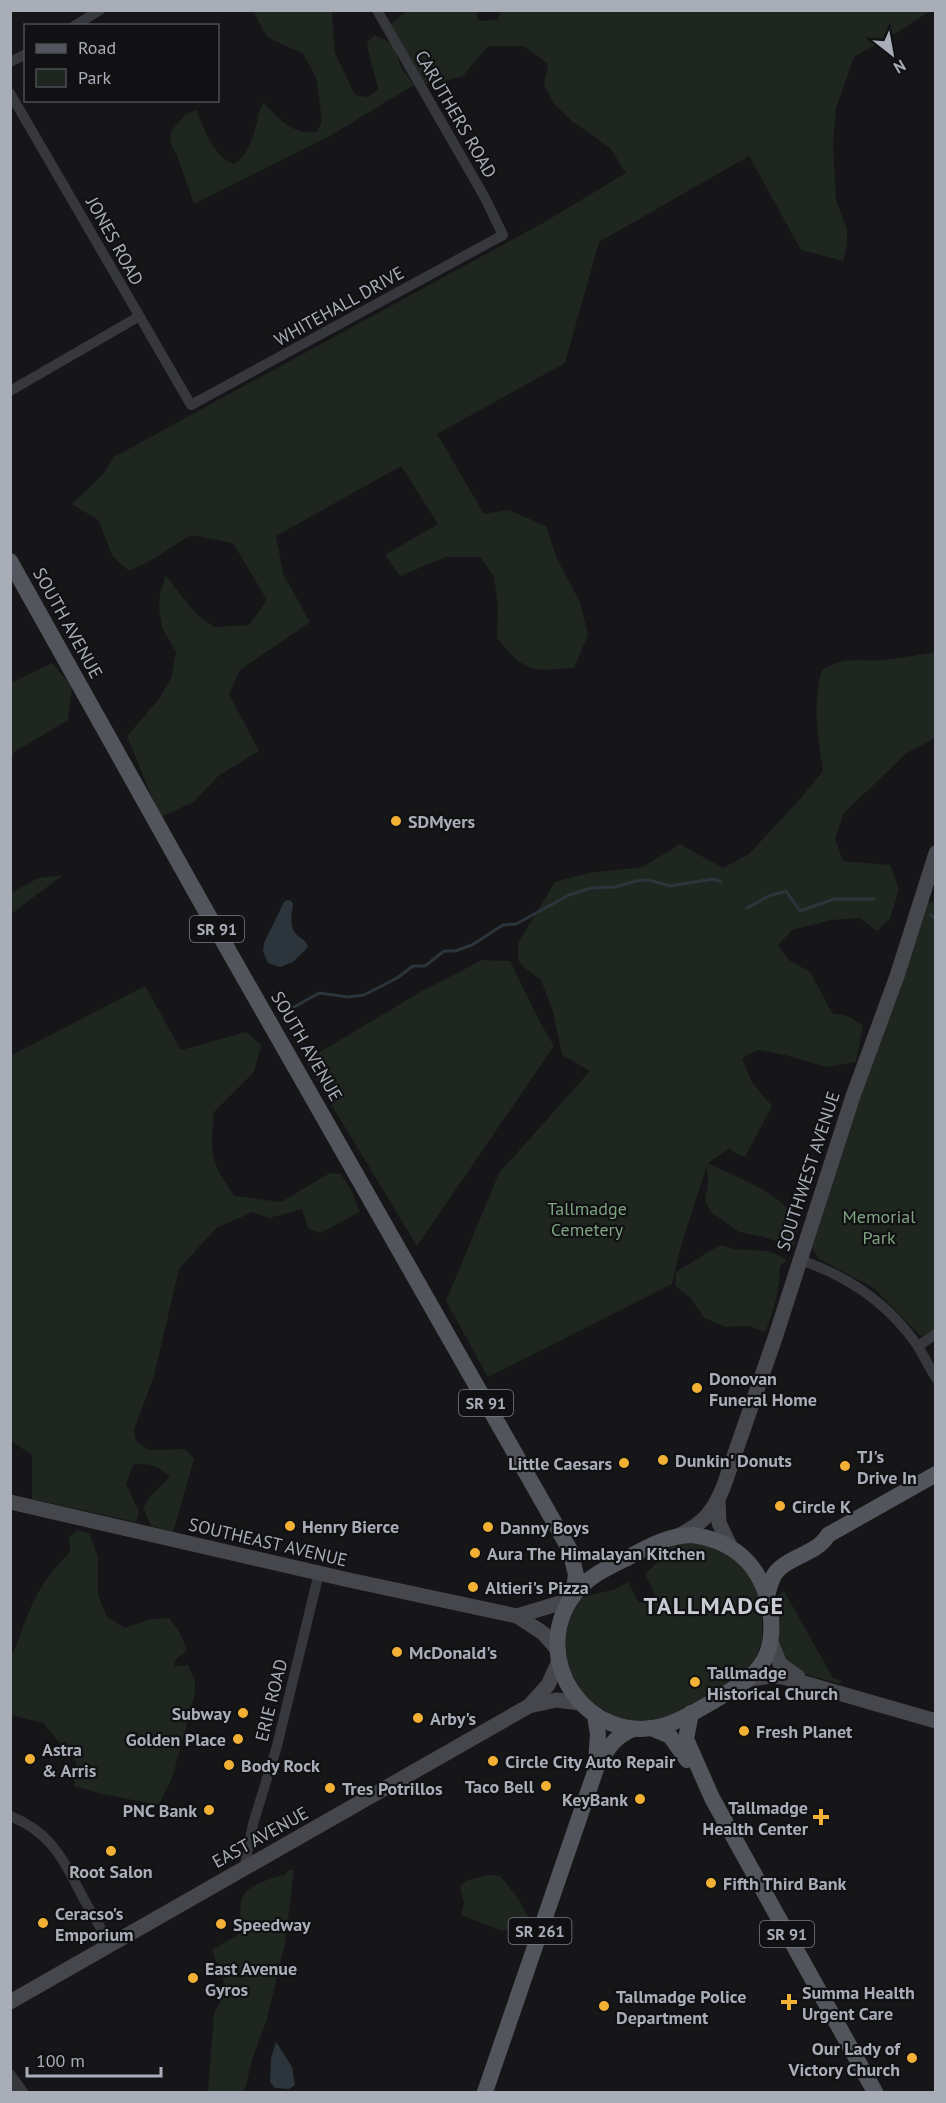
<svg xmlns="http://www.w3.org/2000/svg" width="946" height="2103" viewBox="0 0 946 2103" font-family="'PT Sans',sans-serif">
<rect width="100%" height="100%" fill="#161618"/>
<g fill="#1e261f">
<path d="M502,10L930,11L901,30L854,57L836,108L833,145L836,200L847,230V244L843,261L801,250L749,156L599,242L565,363L437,434L484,514L508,510L546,526L557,559L580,602L588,635L574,668C530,671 527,674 497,638L498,607L494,577L480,557H446L400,576L385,555L438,524L401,466L276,536L283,574L310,622L240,670L229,694L259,751L218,776L194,802L160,817L127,736L159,699L171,678L176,652L162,628L159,608L160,593L166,576L195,613L214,627L249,625L267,600L233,543L191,535L148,562L129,571L113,557L98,520L72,504L104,473L114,457L543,223L626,173L610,148L572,121L555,105L544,86L548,64L524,46H488L463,76L437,83L420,85L386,27L407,11H476L478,21L497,20Z"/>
<path d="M253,11H332L335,53L355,95L368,97L378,89C375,73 369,59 367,43L374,35L392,43L402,69L414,85L328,137L194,204L177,155L170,142L171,131L185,115L196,110C205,130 213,156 234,164C247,155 252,141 256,126C259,116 257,111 264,103C279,119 293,135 317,132L322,121L316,77L303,54L267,37Z"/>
<path d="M935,652V738L907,753L844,813L835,838L843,861L890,865L899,889L890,919L877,931L860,918L832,920L792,930L778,945L789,960L810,972L832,1013L848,1016L863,1025L856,1062L826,1067L785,1055L758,1050L742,1058L752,1083L772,1106L745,1157L733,1152L730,1148L708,1163C736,1179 814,1200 793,1247L764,1237L739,1232L711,1212L705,1201L708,1183L707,1165L681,1246L672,1284L488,1377L446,1301L499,1173L590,1071L562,1055L553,1012L541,980L522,966L518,958V943L555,882L588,873L643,867L680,844L723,868L749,854L799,800L823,771C818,739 812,701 822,670C847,656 857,662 883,660C900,658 918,655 935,652Z"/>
<path d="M52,663L72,686L68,720L16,751L11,756V683Z"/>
<path d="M63,875L11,914V893L38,878Z"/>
<path d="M935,899V1329L922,1337L874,1288L819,1259L812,1248L866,1079L927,901L933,902Z"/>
<path d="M482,960L510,961L541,1024L554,1046L417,1246L305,1061L422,991Z"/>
<path d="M145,986L181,1050L246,1032L261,1045L254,1072L214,1112C211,1154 209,1161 235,1196L281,1202L330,1173L341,1174L351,1190L360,1212L320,1233L308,1228L302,1209L269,1218L253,1212L216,1228L179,1269L154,1376L134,1429L136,1441L149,1450L185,1449L194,1459L173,1532L151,1526L143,1508L151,1495L170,1477C159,1466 148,1462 133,1465L126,1484L139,1512L136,1522L32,1499V1455L11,1441L10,1056Z"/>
<path d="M720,1245L734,1249L769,1251L787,1260L780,1266C779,1290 775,1310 765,1332L748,1326L726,1327L704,1318L691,1298L675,1286L676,1272Z"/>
<path d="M77,1530L89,1533L98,1557V1595L107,1617L125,1628L151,1619L169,1618L179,1631L187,1650L176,1659L173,1667L188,1665L195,1681V1693L173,1775L159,1805L102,1794L74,1786L76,1762L43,1723L11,1715V1654L14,1652C30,1608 36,1586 70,1552L69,1538Z"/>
<path d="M697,1543L722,1549L739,1563L751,1577L762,1607V1642L756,1657L743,1675L670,1716L648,1723L615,1717L584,1697L566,1662L565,1639L569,1621L581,1598L615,1589L628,1582L639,1603L655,1595L645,1574L657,1563L673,1544Z"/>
<path d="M784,1591L833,1678L842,1681L839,1684C822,1678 800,1675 786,1664C772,1653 775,1614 776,1597Z"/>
<path d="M288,1870H294L285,1943L267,2019L253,2057L244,2092H208L214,2013L222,1999L224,1982L212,1950L241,1933C241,1923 239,1908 242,1898C248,1884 272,1878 285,1875Z"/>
<path d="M489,1875L500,1876L517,1897L530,1920L527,1924L502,1931L461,1915L464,1903L460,1886L468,1880Z"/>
</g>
<g fill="#2c353c">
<path d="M287,900L291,901L293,904C292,912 289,926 295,933C300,939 306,939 308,947L293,962L280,967L268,963L263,951L264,943L284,902Z"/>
<path d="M276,2042L292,2067L295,2085L289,2089L275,2088L270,2082L271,2058Z"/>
</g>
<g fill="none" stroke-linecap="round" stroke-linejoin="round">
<g stroke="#2c353c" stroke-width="3">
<path d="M747,908L769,896L786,891L800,911L834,899H874"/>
<path d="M930,914L936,920"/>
<path d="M287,1011L319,993L348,997L364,995L397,978L413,966H425L444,951H455L472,945L503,925L516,924L569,895L591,888L615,887L636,881L649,880L670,886L713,879L721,882"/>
</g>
<g stroke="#37383d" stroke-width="10">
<path d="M74,26L100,10"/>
<path d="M10,62L26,54"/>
<path d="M10,93L191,405L503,235L484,196L377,10"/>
<path d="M10,391L138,317"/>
<path d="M800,1260C848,1276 888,1303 917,1345C924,1356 929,1367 936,1378"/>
<path d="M918,1346L936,1334"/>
<path d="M10,1816C46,1830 61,1854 77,1886C87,1906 99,1925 110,1944"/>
<path d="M244,1869L253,1824L277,1746L319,1573"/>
<path d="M10,2074L23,2092"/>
<path d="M10,2087L13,2092"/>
</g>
<g stroke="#45474d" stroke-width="15">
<path d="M718,1501L719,1523L731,1548"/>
<path d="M10,1502L349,1580L517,1616L570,1600"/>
<path d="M678,1536C703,1523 712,1514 723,1488L776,1335L853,1096L897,976L936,853"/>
<path d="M517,1616L543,1633L558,1650"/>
<path d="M771,1642L780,1664L798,1677"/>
<path d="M747,1680L769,1676L783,1677L936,1721"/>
<path d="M530,1705L548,1685L559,1661"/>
<path d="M10,2002L529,1706L556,1700L580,1703"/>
</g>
<g stroke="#53555c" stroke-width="16">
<path d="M10,561L202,904L570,1550L576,1575L573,1596"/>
<path d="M693,1535C740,1542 766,1572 771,1619C773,1645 767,1663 747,1680C727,1693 685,1720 663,1726C587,1746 528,1659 573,1596C586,1577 609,1567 629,1557C649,1546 669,1535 693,1535Z"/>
<path d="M767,1596C769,1588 771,1577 778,1570C792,1555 817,1554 828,1535L936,1474"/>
<path d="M691,1713L686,1739L712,1798L875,2092"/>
<path d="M595,1716L598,1734L596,1763"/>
<path d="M651,1728L670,1736L687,1760"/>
<path d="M485,2092L596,1769C606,1751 613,1737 633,1729"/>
</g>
</g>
<g fill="#f2b134" stroke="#111113" stroke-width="2">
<circle cx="396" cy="821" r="6"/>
<circle cx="697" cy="1388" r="6"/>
<circle cx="663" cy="1460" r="6"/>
<circle cx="624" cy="1463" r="6"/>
<circle cx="845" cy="1466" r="6"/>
<circle cx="780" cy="1506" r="6"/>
<circle cx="290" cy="1526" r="6"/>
<circle cx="488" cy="1527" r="6"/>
<circle cx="475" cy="1553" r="6"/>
<circle cx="473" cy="1587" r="6"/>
<circle cx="397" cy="1652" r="6"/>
<circle cx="695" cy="1682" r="6"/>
<circle cx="243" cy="1713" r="6"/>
<circle cx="418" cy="1718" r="6"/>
<circle cx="744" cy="1731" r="6"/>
<circle cx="238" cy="1739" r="6"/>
<circle cx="30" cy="1759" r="6"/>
<circle cx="493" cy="1761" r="6"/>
<circle cx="229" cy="1765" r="6"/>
<circle cx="546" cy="1786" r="6"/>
<circle cx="330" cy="1788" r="6"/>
<circle cx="640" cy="1799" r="6"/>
<circle cx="209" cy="1810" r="6"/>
<path d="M818 1808h6v6h6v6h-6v6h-6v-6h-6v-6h6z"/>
<circle cx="111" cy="1851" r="6"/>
<circle cx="711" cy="1883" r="6"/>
<circle cx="43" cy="1923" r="6"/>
<circle cx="221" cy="1924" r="6"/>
<circle cx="193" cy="1978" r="6"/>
<path d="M786 1993h6v6h6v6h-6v6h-6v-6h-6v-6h6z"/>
<circle cx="604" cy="2006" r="6"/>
<circle cx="912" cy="2058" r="6"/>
</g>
<g text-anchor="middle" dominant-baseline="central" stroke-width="4.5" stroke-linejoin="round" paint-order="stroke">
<g fill="#111113" stroke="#7b7e86" stroke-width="1.5">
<rect x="190" y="916" width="54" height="26" rx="4.5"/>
<rect x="459" y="1390" width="54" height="26" rx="4.5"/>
<rect x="508.5" y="1918" width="63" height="26" rx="4.5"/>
<rect x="760" y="1921" width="54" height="26" rx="4.5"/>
</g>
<g font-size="16" font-weight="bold" fill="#a8adb8">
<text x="217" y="929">SR 91</text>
<text x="486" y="1403">SR 91</text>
<text x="540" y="1931">SR 261</text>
<text x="787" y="1934">SR 91</text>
</g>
<g font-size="18" fill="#a8adb8" stroke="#111113">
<text transform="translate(456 114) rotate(60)">CARUTHERS ROAD</text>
<text transform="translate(115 241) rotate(61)">JONES ROAD</text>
<text transform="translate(339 306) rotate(-29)">WHITEHALL DRIVE</text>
<text transform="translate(68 623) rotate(61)">SOUTH AVENUE</text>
<text transform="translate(307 1046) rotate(60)">SOUTH AVENUE</text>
<text transform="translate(808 1171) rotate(-72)">SOUTHWEST AVENUE</text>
<text transform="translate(268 1542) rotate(13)">SOUTHEAST AVENUE</text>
<text transform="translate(271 1700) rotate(-76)">ERIE ROAD</text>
<text transform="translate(260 1837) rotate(-29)">EAST AVENUE</text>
</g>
<g font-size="18" font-weight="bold" fill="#a8adb8" stroke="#111113" text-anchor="start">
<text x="408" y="821">SDMyers</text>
<text x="709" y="1378">Donovan<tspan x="709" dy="21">Funeral Home</tspan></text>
<text x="857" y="1456">TJ's<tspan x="857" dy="21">Drive In</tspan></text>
<text x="675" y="1460">Dunkin' Donuts</text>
<text x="612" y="1463" text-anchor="end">Little Caesars</text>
<text x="792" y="1506">Circle K</text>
<text x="302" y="1526">Henry Bierce</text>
<text x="500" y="1527">Danny Boys</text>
<text x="487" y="1553">Aura The Himalayan Kitchen</text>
<text x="485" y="1587">Altieri's Pizza</text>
<text x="409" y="1652">McDonald's</text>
<text x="707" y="1672">Tallmadge<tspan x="707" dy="21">Historical Church</tspan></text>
<text x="231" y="1713" text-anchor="end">Subway</text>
<text x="430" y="1718">Arby's</text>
<text x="756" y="1731">Fresh Planet</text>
<text x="226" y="1739" text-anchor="end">Golden Place</text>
<text x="42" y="1749">Astra<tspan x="42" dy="21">&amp; Arris</tspan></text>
<text x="505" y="1761">Circle City Auto Repair</text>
<text x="241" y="1765">Body Rock</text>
<text x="534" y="1786" text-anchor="end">Taco Bell</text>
<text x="342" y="1788">Tres Potrillos</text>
<text x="628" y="1799" text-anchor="end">KeyBank</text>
<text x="808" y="1807" text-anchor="end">Tallmadge<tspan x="808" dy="21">Health Center</tspan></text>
<text x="197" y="1810" text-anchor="end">PNC Bank</text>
<text x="111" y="1871" text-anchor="middle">Root Salon</text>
<text x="723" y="1883">Fifth Third Bank</text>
<text x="55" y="1913">Ceracso's<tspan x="55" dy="21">Emporium</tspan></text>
<text x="233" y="1924">Speedway</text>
<text x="205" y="1968">East Avenue<tspan x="205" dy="21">Gyros</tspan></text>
<text x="802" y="1992">Summa Health<tspan x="802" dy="21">Urgent Care</tspan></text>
<text x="616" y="1996">Tallmadge Police<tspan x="616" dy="21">Department</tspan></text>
<text x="900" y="2048" text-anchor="end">Our Lady of<tspan x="900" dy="21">Victory Church</tspan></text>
</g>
<g font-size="18" fill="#7fa381" stroke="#111113">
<text x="587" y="1208">Tallmadge<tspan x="587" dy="21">Cemetery</tspan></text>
<text x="879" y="1216">Memorial<tspan x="879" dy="21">Park</tspan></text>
</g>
<g font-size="24" font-weight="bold" letter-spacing="1.5" fill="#c9ccd4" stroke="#111113">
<text x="714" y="1605">TALLMADGE</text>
</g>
</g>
<rect width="946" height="2103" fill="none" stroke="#a8adb8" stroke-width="24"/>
<rect x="24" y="24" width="195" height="78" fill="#111113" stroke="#4d4f55" stroke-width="1.5"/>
<rect x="36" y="44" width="30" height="9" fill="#53555c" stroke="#4d4f55" stroke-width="1.5"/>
<text x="78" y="54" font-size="18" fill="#a8adb8">Road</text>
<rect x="36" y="69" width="30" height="18" fill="#1e261f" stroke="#4d4f55" stroke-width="1.5"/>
<text x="78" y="84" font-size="18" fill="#a8adb8">Park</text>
<g transform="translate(892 54) rotate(149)" stroke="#111113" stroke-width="4.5" paint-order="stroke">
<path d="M0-4.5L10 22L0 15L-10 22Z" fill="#a8adb8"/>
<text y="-9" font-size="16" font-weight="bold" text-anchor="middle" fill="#a8adb8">N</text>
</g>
<path d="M27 2067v9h134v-9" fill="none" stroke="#a8adb8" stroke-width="3"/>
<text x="36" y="2067" font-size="18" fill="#a8adb8" stroke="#111113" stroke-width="4.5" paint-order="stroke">100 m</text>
</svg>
